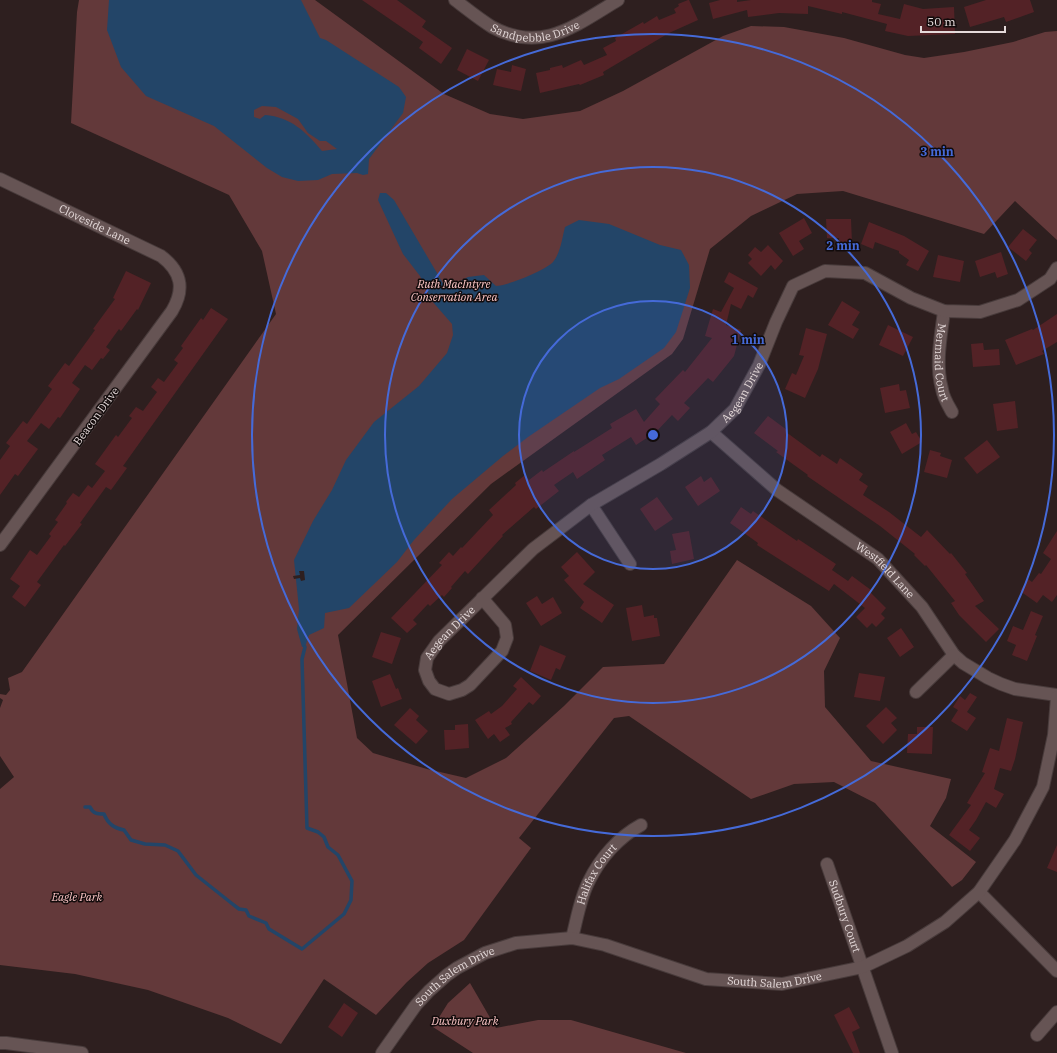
<svg xmlns="http://www.w3.org/2000/svg" width="1057" height="1053" viewBox="0 0 1057 1053" font-family="'IBM Plex Serif',serif">
<rect width="100%" height="100%" fill="#2e1f1f"/>
<g fill="#63393a">
<path d="M79,0H315L444,94L490,114L523,119L580,111L623,91L723,36L751,26L784,27L844,38L905,55L924,58L964,52L1013,42L1045,32L1057,31V240L1015,201L984,234L843,191L797,194L751,216L710,249L683,339L672,354L491,484L338,635L357,738L373,753L427,769L466,778L506,758L564,706L603,667L664,664L737,560L811,606L840,638L824,671L825,707L871,761L951,779L946,798L930,826L976,862L962,880L952,887L875,803L834,782L794,784L751,799L629,716L614,718L519,838L531,848L464,940L428,963L407,982L376,1015L324,979L281,1044L228,1018L148,990L75,974L0,965V789L14,777L0,756V708L3,700L0,698V694L6,695L10,690L8,678L22,672L276,314L262,251L229,195L71,123L77,12Z"/>
<path d="M470,983L496,1028L538,1020H571L686,1053H473L433,1027L448,1003Z"/>
</g>
<g fill="#234568" fill-rule="evenodd">
<path d="M109,0H301L320,38L326,40L399,87L406,97L403,113L369,159L368,174L363,175L357,173L332,174L318,180L298,181L282,177L267,168L214,126L146,96L121,67L107,30ZM262,106L276,107L298,119L308,133L320,141H326L337,149L322,151C306,132 291,117 265,115L260,119L254,117V110Z"/>
<path d="M380,193H386L394,200L444,285L448,288L468,277L484,275L496,286C507,286 546,270 553,262C561,252 562,238 565,227L579,220L609,224L660,245L681,250L689,265L690,288L676,332L664,348L619,379L600,388L528,437L503,456L452,499L414,540L397,562L349,608L325,613L324,628L309,635L305,647H302L297,629L299,609L294,560L313,521L332,490L346,460L374,422L419,386L447,353L453,335L452,324L432,301L420,276L403,254L378,200Z"/>
</g>
<path fill="#2e1f1f" d="M299,571H304L305,580L301,581L300,578L294,579L293,576L300,575Z"/>
<g fill="none" stroke-linecap="round" stroke-linejoin="round">
<path stroke="#234568" stroke-width="3.5" d="M85,807H90C93,814 98,814 104,814C108,824 114,828 124,830L131,840L145,844L165,845L178,851L196,875L230,902L239,909L246,910L249,916L266,923L269,929L302,949L344,914L351,900L352,881L338,855L328,847L324,837L318,832L307,828L302,659L305,647"/>
</g>
<g fill="#532226">
<path d="M362,0H397L426,21L422,27L452,48L441,64L419,48L423,42Z"/>
<path d="M688,0H689L698,20L669,33L603,72L604,75L580,85L579,84L540,93L536,73L550,70V68L562,65L563,68L581,60L584,65L607,55L603,48L616,41L615,38L643,22L644,24L657,16L659,20L676,13L674,9L679,6L678,4Z"/>
<path d="M720,0H737V2L751,0H872V2L881,4L878,14L900,19L904,4L923,9L954,7L955,34L908,36L885,31L887,24L842,12V14L808,6V14L779,13L748,17L747,10L713,19L709,3Z"/>
<path d="M986,0H1030L1034,12L1006,22L1004,17L970,27L964,7Z"/>
<path d="M467,49L489,60L478,81L457,70Z"/>
<path d="M512,65L526,69L521,91L493,85L497,69L511,72Z"/>
<path d="M804,218L812,233L799,241L804,249L793,256L779,233Z"/>
<path d="M826,219H851L852,243H839V238H827Z"/>
<path d="M869,222L904,236L929,251L918,271L906,265L909,260L899,253V251L875,242L873,249L861,244Z"/>
<path d="M1023,229L1037,240L1029,250L1032,253L1026,261L1008,247Z"/>
<path d="M768,245L783,261L775,270L771,265L761,276L748,263L752,259L748,255L755,247L761,252Z"/>
<path d="M1001,252L1008,274L997,278L995,272L980,277L975,261Z"/>
<path d="M938,255L964,261L960,282L933,277Z"/>
<path d="M126,271L151,283L138,310L137,309L121,331L119,329L106,347L110,350L103,359L101,358L92,370L85,365L72,383L80,389L60,418L58,417L49,429L41,423L27,441L38,449L18,476L15,474L0,495V460L10,446L6,443L23,421L27,424L52,389L48,386L65,363L69,366L95,330L93,329L115,299L113,298Z"/>
<path d="M729,272L758,288L753,298L748,295L741,309L731,304L726,325L741,330L734,356L713,382L708,378L684,403L690,408L678,421L672,415L656,432L636,445L631,437L602,455L605,460L577,479L573,472L554,485L559,491L536,509L534,507L502,535L503,536L468,574L465,571L451,587L452,588L444,597L442,595L430,606L428,604L413,620L417,624L407,633L391,618L442,565L439,563L449,552L453,556L461,547L462,548L493,515L489,510L516,485L515,483L525,475L529,480L542,470L543,472L574,451V452L612,428L610,424L636,409L644,422L660,404L655,399L683,370L685,372L712,338L705,336L713,309L721,312L734,288L724,282Z"/>
<path d="M842,301L860,312L852,325L859,329L853,339L828,325Z"/>
<path d="M211,308L228,319L123,466L127,468L111,490L106,487L80,523L82,524L65,546L64,545L37,582L41,585L25,607L12,597L20,586L10,579L30,550L37,555L51,536L49,534L58,522L55,520L67,503L66,502L73,493L79,497L88,485L92,488L105,471L95,464L116,435L118,437L132,418L129,416L136,407L143,411L157,392L151,387L158,378L164,382L178,363L174,360L183,348L181,346L201,318L203,320Z"/>
<path d="M1057,314V342L1042,351L1044,354L1016,365L1005,340L1032,329L1033,330Z"/>
<path d="M888,325L913,337L903,356L879,345Z"/>
<path d="M806,328L827,334L818,369L805,398L785,389L792,373L796,375L804,356L799,355Z"/>
<path d="M983,343L984,350L999,349L1000,365L973,367L971,344Z"/>
<path d="M899,384L900,391L906,390L910,408L885,413L880,388Z"/>
<path d="M1015,401L1018,428L997,431L993,404Z"/>
<path d="M768,416L787,430L786,432L820,457L822,454L837,464L840,458L863,474L859,480L868,486L863,495L889,512L921,537L927,530L950,554L951,553L967,573L965,574L984,601L975,606L999,629L986,642L959,615L951,603L955,601L926,565L925,566L914,555L915,554L880,526L807,476L808,475L776,452L778,451L754,433Z"/>
<path d="M906,423L912,434L916,432L922,442L902,454L890,432Z"/>
<path d="M987,440L1000,457L977,474L964,458Z"/>
<path d="M930,450L941,453L940,456L952,460L947,478L924,472Z"/>
<path d="M701,476L704,482L711,477L720,491L698,506L685,487Z"/>
<path d="M657,497L673,519L655,531L640,509Z"/>
<path d="M741,507L751,514L753,511L797,541L798,539L836,564L832,570L848,581L852,576L871,590L870,592L886,608L881,614L885,618L876,627L872,623L867,628L856,617L865,608L834,584L829,591L757,545L758,543L730,523Z"/>
<path d="M689,531L694,559L672,564L670,551L676,550L672,534Z"/>
<path d="M1057,531V595L1052,602L1043,595L1037,603L1020,591L1028,579L1032,582L1039,573L1041,574L1051,559L1043,553Z"/>
<path d="M577,552L595,572L583,584L614,605L602,623L580,608L584,602L564,580L569,576L561,567Z"/>
<path d="M537,596L542,604L553,597L562,613L541,626L526,603Z"/>
<path d="M642,605L644,617L654,615V618H657L660,636L632,641L626,608Z"/>
<path d="M1031,611L1043,616L1035,635L1037,636L1027,661L1012,655L1016,645L1007,641L1013,626L1023,630Z"/>
<path d="M901,628L914,647L900,657L887,638Z"/>
<path d="M381,632L401,638L392,664L372,657Z"/>
<path d="M540,645L566,656L560,670L556,668L551,680L530,671Z"/>
<path d="M859,673L885,677L880,701L854,697Z"/>
<path d="M390,674L396,689L398,688L402,699L381,707L372,681Z"/>
<path d="M521,677L541,696L533,705L529,702L511,722L512,724L505,728L510,735L500,742L494,734L488,739L475,720L489,711L491,714L502,706L517,689L513,686Z"/>
<path d="M970,693L977,697L967,712L976,718L967,731L951,721L958,710L953,707L960,696L965,700Z"/>
<path d="M886,707L897,718L891,723L897,730L883,744L866,726Z"/>
<path d="M410,708L419,716L416,720L428,731L416,744L394,725Z"/>
<path d="M1007,718L1023,722L1015,759L1011,771L1000,768L994,789L1004,794L996,808L986,802L976,820L969,830L980,838L970,851L949,835L971,805L967,803L985,773L982,772L990,748L999,751Z"/>
<path d="M468,724L469,748L445,750L444,730H455V725Z"/>
<path d="M917,727H933L932,754L907,753L908,734H917Z"/>
<path d="M1057,845V872L1047,868Z"/>
<path d="M344,1003L358,1013L342,1037L328,1027Z"/>
<path d="M849,1007L860,1028L852,1032L860,1053H853L834,1015Z"/>
</g>
<g fill="none" stroke-linecap="round" stroke-linejoin="round">
<g stroke="#483b3b" stroke-width="14">
<g id="minor">
<path id="s1" d="M455,0C467,9 479,19 492,27C542,54 576,25 618,0"/>
<path id="s2" d="M0,179L161,256C182,272 185,289 172,311L0,545"/>
<path id="s3" d="M944,311C941,336 935,364 942,389C943,397 948,405 952,412"/>
<path id="s4" d="M711,432L777,490L878,559L922,607L954,655L963,663L988,678L1001,684L1015,689L1057,695"/>
<path d="M591,505L630,564"/>
<path id="s5" d="M482,598L505,625L507,638L502,651L470,685L462,690L449,694L435,689L429,681L425,670L427,658L439,641L533,549L591,505L661,464L711,432L735,409L759,365L776,322L793,286L825,271L865,273L911,298L944,311L980,312L1018,300L1050,279L1057,268"/>
<path d="M916,692L954,655"/>
<path id="s6" d="M827,864L892,1053"/>
<path d="M979,892L1057,971"/>
<path id="s7" d="M572,938C577,919 580,898 589,881C600,858 619,837 641,825"/>
<path d="M1037,1035L1057,1012"/>
<path d="M0,1043H6L82,1053"/>
<path id="s8" d="M382,1053L416,1005L429,991L447,975L457,968L485,953L516,943L572,938L605,945L706,979L782,984L863,967L907,946L945,922L979,892L1015,840L1043,787L1054,735L1057,697"/>
</g>
</g>
<use href="#minor" stroke="#665454" stroke-width="12"/>
</g>
<circle cx="653" cy="435" r="134" fill="#456ad8" fill-opacity=".12"/>
<g fill="none" stroke="#456ad8" stroke-width="2">
<circle cx="653" cy="435" r="134"/>
<circle cx="653" cy="435" r="268"/>
<circle cx="653" cy="435" r="401"/>
</g>
<g text-anchor="middle" dominant-baseline="central" stroke-width="3" stroke-linejoin="round" paint-order="stroke">
<g font-size="11" fill="#e5dada" stroke="#120b0b">
<text stroke="none"><textPath href="#s1" startOffset="91">Sandpebble Drive</textPath></text>
<text stroke="none"><textPath href="#s2" startOffset="105">Cloveside Lane</textPath></text>
<text stroke="none"><textPath href="#s3" startOffset="52">Mermaid Court</textPath></text>
<text stroke="none"><textPath href="#s5" startOffset="598">Aegean Drive</textPath></text>
<text transform="translate(96 416) rotate(-54)">Beacon Drive</text>
<text stroke="none"><textPath href="#s4" startOffset="223">Westfield Lane</textPath></text>
<text stroke="none"><textPath href="#s5" startOffset="215">Aegean Drive</textPath></text>
<text stroke="none"><textPath href="#s7" startOffset="69">Halifax Court</textPath></text>
<text stroke="none"><textPath href="#s6" startOffset="55">Sudbury Court</textPath></text>
<text stroke="none"><textPath href="#s8" startOffset="444">South Salem Drive</textPath></text>
<text stroke="none"><textPath href="#s8" startOffset="108">South Salem Drive</textPath></text>
</g>
<g font-size="11" font-style="italic" fill="#fdc7c7" stroke="#120b0b">
<text x="454" y="284">Ruth MacIntyre<tspan x="454" dy="13">Conservation Area</tspan></text>
<text x="77" y="897">Eagle Park</text>
<text x="465" y="1021">Duxbury Park</text>
</g>
</g>
<circle cx="653" cy="435" r="6" fill="#456ad8" stroke="#120b0b" stroke-width="2"/>
<g font-size="12" text-anchor="middle" font-weight="bold" fill="#456ad8" stroke="#120b0b" stroke-width="3" stroke-linejoin="round" paint-order="stroke">
<text x="937" y="156">3 min</text>
<text x="843" y="250">2 min</text>
<text x="748" y="344">1 min</text>
</g>
<path d="M921 26v6h84v-6" fill="none" stroke="#e5dada" stroke-width="2"/>
<text x="927" y="26" font-size="12" fill="#e5dada" stroke="#120b0b" stroke-width="3" paint-order="stroke">50 m</text>
</svg>
